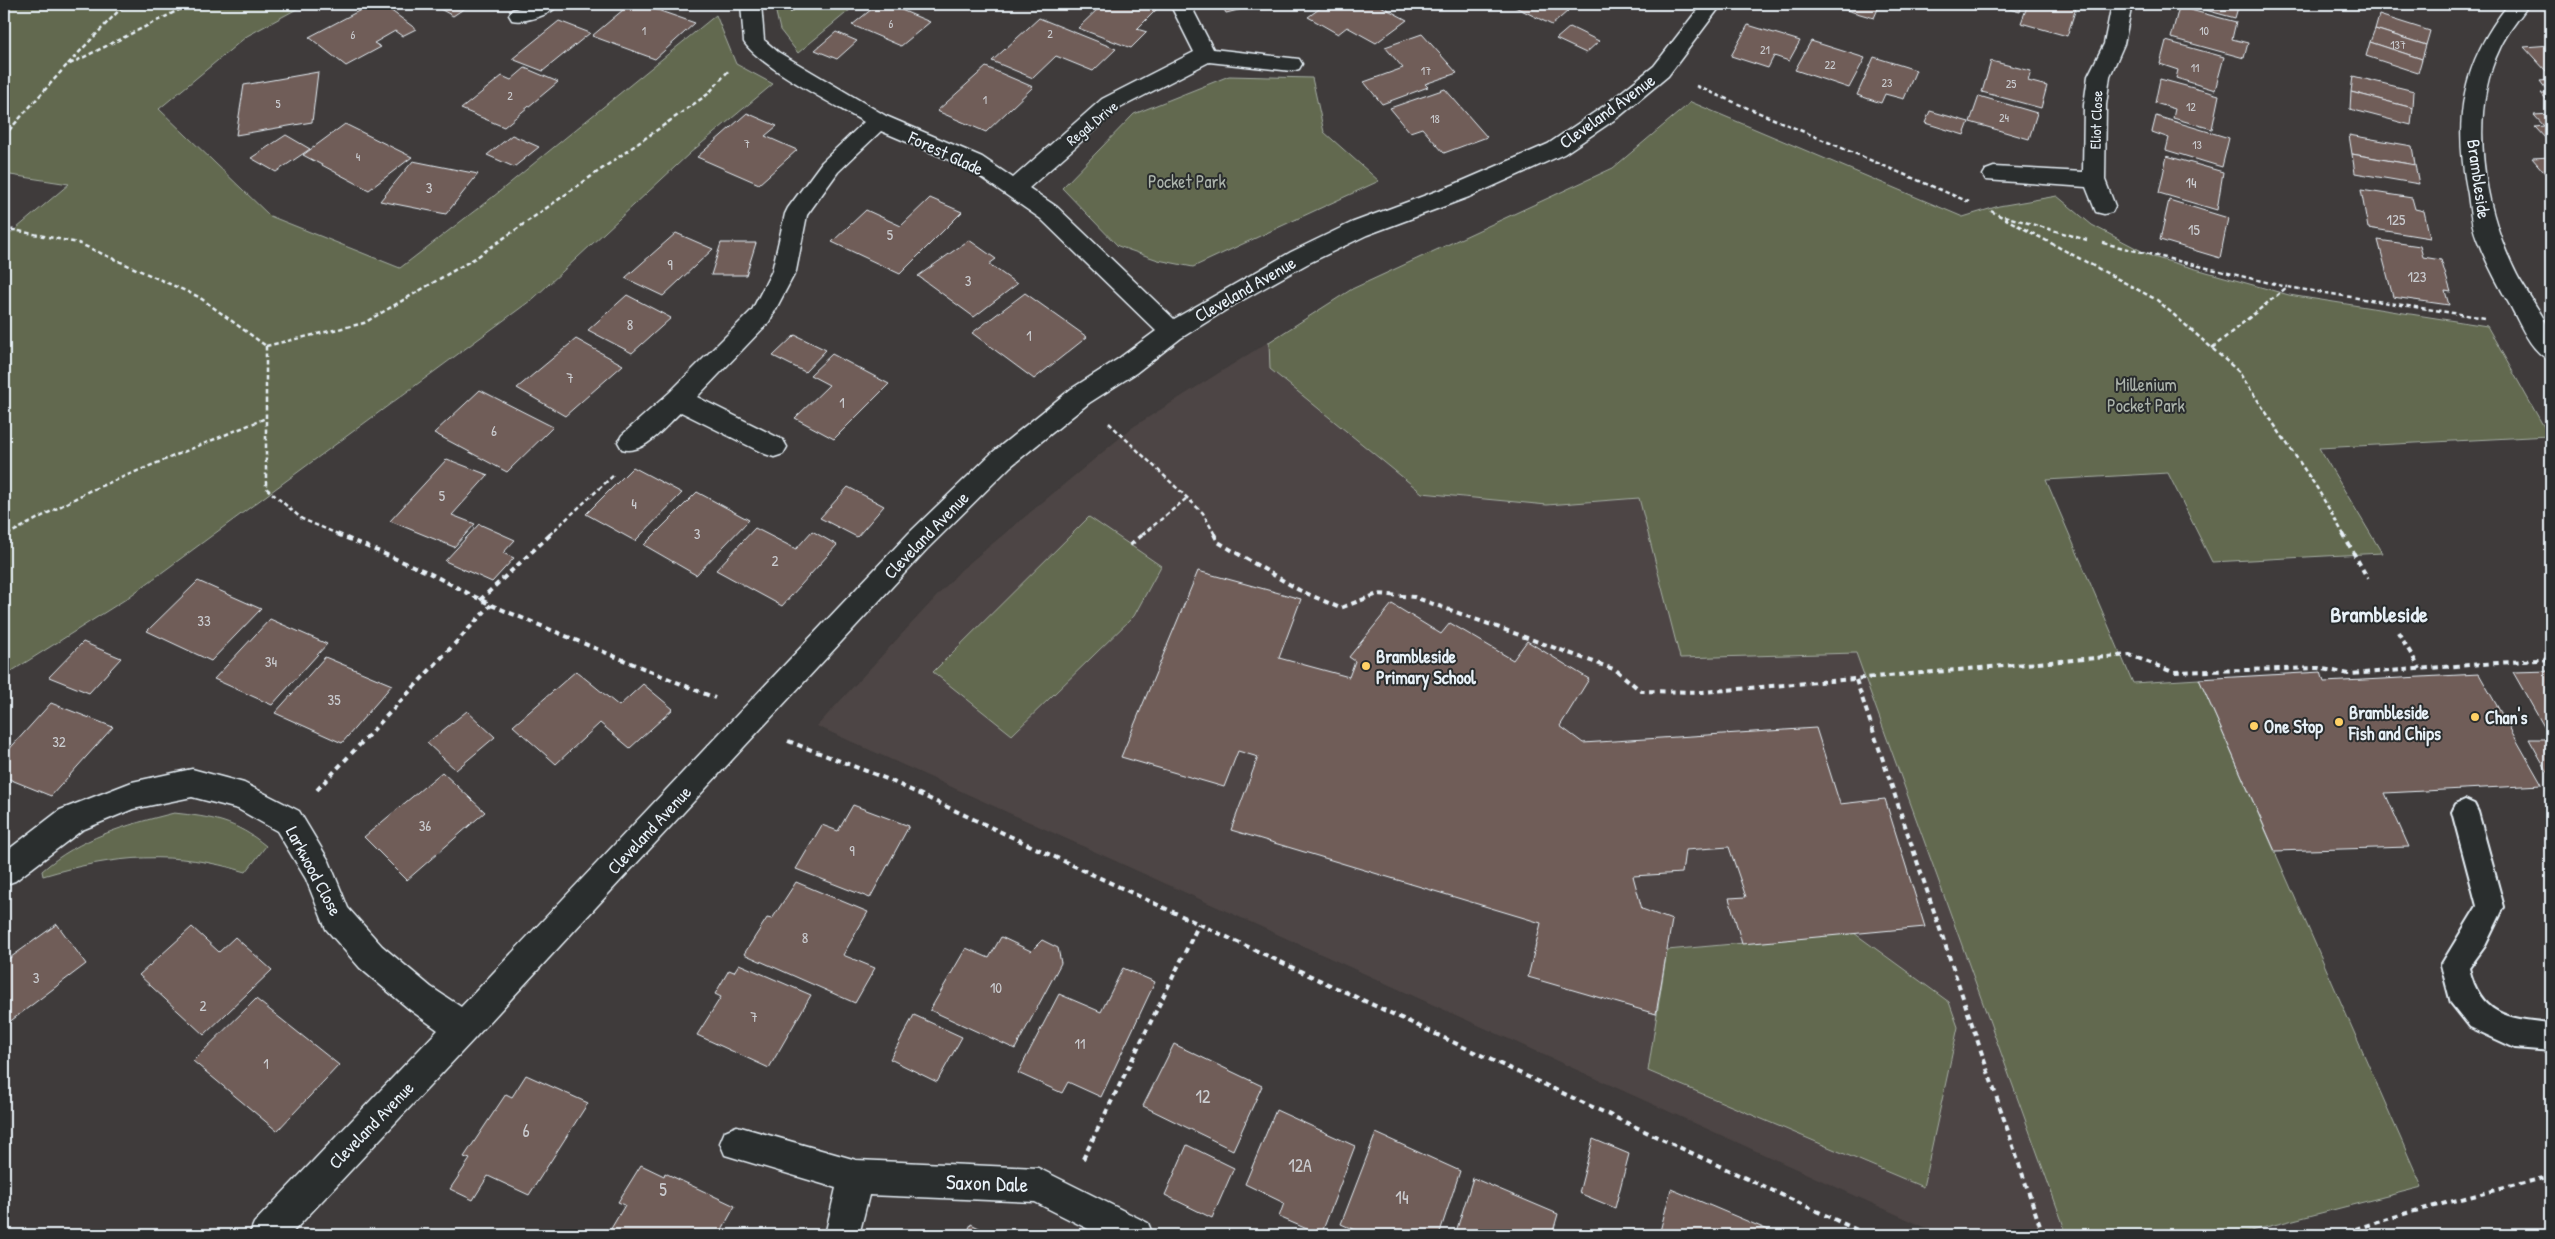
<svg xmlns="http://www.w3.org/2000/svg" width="2555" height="1239" viewBox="0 0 2555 1239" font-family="'Patrick Hand',sans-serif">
<rect width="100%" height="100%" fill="#3f3b3b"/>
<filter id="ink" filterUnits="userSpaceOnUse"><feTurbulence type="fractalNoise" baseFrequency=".02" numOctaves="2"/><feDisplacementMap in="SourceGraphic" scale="10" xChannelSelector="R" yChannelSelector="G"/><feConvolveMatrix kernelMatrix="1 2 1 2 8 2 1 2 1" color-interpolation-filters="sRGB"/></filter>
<g filter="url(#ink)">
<path fill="#4d4544" d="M1691,102L1963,217L1796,486L2067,1235H1942L817,726L961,570L1133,427L1352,289L1613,168Z"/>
<g fill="#62694f" stroke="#a5ada4">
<path d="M4,4H306L247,36L159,109L270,216L400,268L494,196L716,15L736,64L773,84L690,153L534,298L126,599L4,676V239L69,184L4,174Z"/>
<path d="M774,4H857L798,53L780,30Z"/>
<path d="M1229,76L1312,78L1324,132L1379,181L1193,267L1158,260L1118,246L1062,188L1134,114Z"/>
<path d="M1691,102L1963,217L1999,206L2057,196L2092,225L2153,257L2289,295L2487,326L2549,436L2319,448L2382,553L2212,562L2168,473L2046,480L2133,683L2199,679L2422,1187L2235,1235H2067L1856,653L1680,658L1639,498L1547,505L1422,493L1270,369L1269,342L1352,289L1613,168Z"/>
<path d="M1089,517L1161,566L1134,616L1012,735L933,672Z"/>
<path d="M174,813C212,817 236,821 266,846L246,872C175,850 114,855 43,876L42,871C79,838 126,825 174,813Z"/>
<path d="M1854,933L1949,1002L1958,1027L1923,1187L1648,1071L1667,950Z"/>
</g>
<g fill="#6f5d58" stroke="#e8f1f8">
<path d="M372,4H382L416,29L402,36L395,31L374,43L381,47L346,66L309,37Z"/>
<path d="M431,4H471L453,16Z"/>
<path d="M630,4H640L695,23L655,59L592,36Z"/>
<path d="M878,4H887L930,22L901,46L852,25Z"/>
<path d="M1103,4H1147L1158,8L1137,29L1147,32L1131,48L1078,28Z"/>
<path d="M1221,4H1258L1259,5L1226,13Z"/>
<path d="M1326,4H1377L1407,20L1376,43L1347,27L1338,34L1308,17Z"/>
<path d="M1509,4H1554L1568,11L1552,25Z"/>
<path d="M1825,4H1880L1874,18Z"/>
<path d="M1991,4H2022L2020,12Z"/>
<path d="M2028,4H2060L2076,8L2067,36L2021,23Z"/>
<path d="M2183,4H2239L2235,18Z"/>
<path d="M2179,7L2236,22L2232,39L2248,43L2244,58L2171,38Z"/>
<path d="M2379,15L2430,31L2426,45L2375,29Z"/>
<path d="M1039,18L1116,49L1093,71L1056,56L1033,78L992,61Z"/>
<path d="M559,21L590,33L543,71L512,59Z"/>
<path d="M1748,25L1800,41L1789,61L1774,56L1768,68L1731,56Z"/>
<path d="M1570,27L1599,41L1586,53L1556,39Z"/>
<path d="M2375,29L2426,45L2422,59L2370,42Z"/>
<path d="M836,32L857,41L837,59L815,50Z"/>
<path d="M1422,34L1457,73L1425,84L1428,87L1382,104L1364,82L1403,68L1385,47Z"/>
<path d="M1811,41L1865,58L1849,88L1795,70Z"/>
<path d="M2166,41L2224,57L2215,90L2176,78L2178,70L2160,64Z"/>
<path d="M2370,42L2422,59L2418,73L2366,56Z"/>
<path d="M2551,45V71H2546L2524,47Z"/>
<path d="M1874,57L1916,70L1904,99L1885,94L1881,103L1857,95Z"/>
<path d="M1991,61L2031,71L2028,81L2047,86L2041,108L1982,92Z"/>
<path d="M986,67L1033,87L986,132L937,111Z"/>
<path d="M525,68L558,82L504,127L461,109L502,76L511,80Z"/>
<path d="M318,72L312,122L236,135L244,85Z"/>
<path d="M2353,76L2414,91L2413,108L2351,92Z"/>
<path d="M2160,79L2219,95L2212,129L2173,118L2175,109L2155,103Z"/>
<path d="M2551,80V105L2541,93H2549L2540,81Z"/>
<path d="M1445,89L1487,137L1444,153L1422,128L1410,132L1390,108Z"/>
<path d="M2351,92L2413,108L2411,125L2350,109Z"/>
<path d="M1979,96L2037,113L2029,139L1970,122Z"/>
<path d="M1930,111L1969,122L1964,135L1925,123Z"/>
<path d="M747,113L777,126L765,136L797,150L759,184L697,157Z"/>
<path d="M2551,114V140H2547L2535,127L2544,126L2534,115Z"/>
<path d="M2156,116L2229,138L2222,167L2166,150L2169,138L2152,132Z"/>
<path d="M345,124L412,157L369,190L303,155Z"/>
<path d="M286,135L310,149L276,172L251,158Z"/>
<path d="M512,135L539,147L514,167L487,155Z"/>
<path d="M2349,135L2412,146L2415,165L2352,154Z"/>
<path d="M2352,154L2415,165L2419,184L2355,173Z"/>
<path d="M2167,156L2223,172L2217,210L2159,193Z"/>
<path d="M2551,157V178H2549L2532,158Z"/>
<path d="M413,161L478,174L446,214L380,201Z"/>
<path d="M2361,190L2412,198L2415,209L2424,211L2430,238L2368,228Z"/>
<path d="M930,198L962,212L900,274L832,242L866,210L901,226Z"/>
<path d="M2169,200L2228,218L2220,258L2160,240Z"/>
<path d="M676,233L713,249L663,296L625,278Z"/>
<path d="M969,240L996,259L989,264L1017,284L974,317L918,276Z"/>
<path d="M2378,240L2420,246L2423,257L2441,260L2451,292L2445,291L2449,305L2393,297Z"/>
<path d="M721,243H756L746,275H711Z"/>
<path d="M1025,293L1087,337L1034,379L972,333Z"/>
<path d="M627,295L671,318L632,353L588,330Z"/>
<path d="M795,335L826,350L805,372L773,356Z"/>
<path d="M576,339L623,365L565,416L517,388Z"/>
<path d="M832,354L889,384L834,439L795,418L829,385L810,375Z"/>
<path d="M480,390L553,427L507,472L434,433Z"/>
<path d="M447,459L488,475L452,515L475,524L454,547L390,521Z"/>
<path d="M633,467L682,493L635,541L586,514Z"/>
<path d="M848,487L884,506L857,537L820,518Z"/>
<path d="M697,492L749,520L696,575L644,545Z"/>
<path d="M479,524L515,540L503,553L514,558L492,582L445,561Z"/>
<path d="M755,528L796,549L812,531L837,545L782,606L716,570Z"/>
<path d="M1198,571L1301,599L1279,658L1349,677L1355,661L1349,657L1392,604L1441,634L1450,623L1513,660L1527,641L1589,679L1560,726L1583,743L1816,728L1840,804L1885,799L1925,927L1742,944L1729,898L1746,897L1729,847L1685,850L1682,873L1633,876L1642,909L1672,920L1656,1014L1528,977L1541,923L1231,830L1258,757L1238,751L1224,787L1121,757Z"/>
<path d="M198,581L261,609L211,661L147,631Z"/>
<path d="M270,619L327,644L272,705L214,679Z"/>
<path d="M83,642L121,658L89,693L49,677Z"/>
<path d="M325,657L392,685L342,743L275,713Z"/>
<path d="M576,671L619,706L643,684L673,709L630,748L600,723L556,764L513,726Z"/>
<path d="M2551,671V776H2550L2529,739H2551L2513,672Z"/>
<path d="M2321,672L2324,682L2479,674L2542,785L2385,793L2409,847L2275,851L2199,679Z"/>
<path d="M51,703L113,727L51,796L4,777V755Z"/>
<path d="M467,711L495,737L456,770L427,743Z"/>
<path d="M442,772L485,812L407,880L364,837Z"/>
<path d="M853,805L909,826L870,898L796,869L822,825L838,831Z"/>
<path d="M796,882L868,912L843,955L875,968L855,1003L744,954L767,918L772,919Z"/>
<path d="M57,924L86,964L4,1026V956L7,960Z"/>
<path d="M192,927L219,952L235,937L272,970L204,1035L139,975Z"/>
<path d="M1001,937L1031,951L1042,940L1058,948L1061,963L1015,1049L930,1010L966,948L989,958Z"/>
<path d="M739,964L811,995L769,1068L697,1035L721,997L715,994L729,970L734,972Z"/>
<path d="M1123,968L1155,982L1101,1097L1068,1082L1062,1093L1018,1073L1059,994L1101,1012Z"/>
<path d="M256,999L339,1065L277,1131L193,1061Z"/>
<path d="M914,1015L962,1037L937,1082L890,1059Z"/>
<path d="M1174,1044L1262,1086L1233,1150L1143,1106Z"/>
<path d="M526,1075L588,1103L529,1195L488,1176L473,1200L450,1189L470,1159L464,1157L506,1094L512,1097Z"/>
<path d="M1276,1110L1355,1146L1321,1235L1279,1217L1284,1203L1245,1184Z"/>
<path d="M1376,1133L1460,1171L1439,1235H1404L1398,1233L1397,1235H1366L1341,1224Z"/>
<path d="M1593,1139L1629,1154L1615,1208L1579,1193Z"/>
<path d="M1187,1145L1234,1168L1212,1218L1165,1195Z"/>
<path d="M641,1165L664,1176L665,1173L735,1206L719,1235H610L609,1232L625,1205L618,1202Z"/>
<path d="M1473,1178L1558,1214L1552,1235H1455Z"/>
<path d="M1671,1189L1780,1235H1659Z"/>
<path d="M4,1222L16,1235H4Z"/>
<path d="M971,1224L993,1235H966Z"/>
</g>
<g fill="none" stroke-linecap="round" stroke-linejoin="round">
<g stroke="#e8f1f8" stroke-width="4">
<path id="lane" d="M2465,800L2474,804L2478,812L2504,907L2485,946L2469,968C2480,1016 2509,1019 2551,1023V1051L2515,1048L2470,1027L2451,1003L2441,965L2477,906L2452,812L2456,804Z"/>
</g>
<g stroke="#e8f1f8" stroke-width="3">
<g id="street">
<path d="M530,4H559C552,15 524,23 512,20L509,15L512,10Z"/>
<path d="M741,4H761L764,40L778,52L886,116L982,157L1013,178L1102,99L1194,52L1170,4H1190L1213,49L1299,59L1302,64L1299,69L1292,71L1209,62L1118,109L1029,188L1057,207L1174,319L1291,252L1351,223L1453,185L1548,144L1604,106L1654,66L1702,4H1722L1668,76L1620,116L1564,154L1469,197L1367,235L1307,264L1237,303L1181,338L1136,373L1089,403L1011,466L927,549L474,1039L290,1235H249L254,1223L438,1030L409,1009L360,968L326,929L306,879L277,831L238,809L192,797L133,809L82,830L15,881L4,885V853L60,810L132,782L192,769L244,783L299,811L329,861L348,908L382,946L431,987L461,1007L909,533L993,452L1071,389L1118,359L1156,331L1041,219L966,167L881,131L838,172L807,215L796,271L769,322L697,397L783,440L787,447L783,454L774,457L765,454L681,412C666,425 644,456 622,449L618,442L622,435L670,392L752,310L772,271L785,214L788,208L822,162L864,122C835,105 760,67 744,42Z"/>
<path d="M2112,4H2132L2124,44L2110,76L2106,105L2105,180L2115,206L2112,212L2104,214L2096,212L2086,187L1986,180L1983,175L1986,170L1994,167L2083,172L2084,105L2088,76L2104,44Z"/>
<path d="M737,1126L856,1160L1038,1168L1148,1223L1153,1235H1100L1035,1202L869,1195L859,1235H825L836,1188L725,1155L720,1143L725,1131Z"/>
</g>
</g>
<g stroke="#e8f1f8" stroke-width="3">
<path id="secondary" d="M2509,4H2529C2519,19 2507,32 2500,48C2467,116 2484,210 2517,275C2523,287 2550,325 2551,334C2553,342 2552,353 2551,360C2532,354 2520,324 2511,307C2498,285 2486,262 2477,239C2471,224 2470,209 2468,194C2453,121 2461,63 2509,4Z"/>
</g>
<g stroke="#e8f1f8" stroke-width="2.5" stroke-dasharray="4.5 3" stroke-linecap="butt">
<path d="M790,12L800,4"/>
<path d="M68,64L125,4"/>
<path d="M1696,86L1969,202"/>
<path d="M4,136L66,66L191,4"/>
<path d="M1991,211L2157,300L2238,371L2317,488L2344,535"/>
<path d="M2004,216L2087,240"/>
<path d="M4,228L78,243L199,297L266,346"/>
<path d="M2103,243L2287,287"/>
<path d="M266,346V488L302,519L340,535"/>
<path d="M266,346L364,323L477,257L708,94L730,69"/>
<path d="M2212,348L2287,287L2485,318"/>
<path d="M1109,423L1203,513L1215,535"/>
<path d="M7,535L89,491L266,418"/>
<path d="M549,535L615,474"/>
<path d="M1142,535L1187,498"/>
</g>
<g stroke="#e8f1f8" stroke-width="4" stroke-dasharray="5.5 4.5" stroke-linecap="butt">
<path d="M337,534L427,572L491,605L715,698"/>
<path d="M1214,534L1218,542L1299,590L1340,608L1378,594L1414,597L1616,670L1641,691L1703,692L2130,655L2173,672L2318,668L2349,674L2551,659"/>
<path d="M2343,534L2368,579"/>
<path d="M4,537L9,534"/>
<path d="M1130,545L1143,534"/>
<path d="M480,600L551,534"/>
<path d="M2398,632L2420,669"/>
<path d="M1856,680L2043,1235"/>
<path d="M788,741L887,779L1868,1235"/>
<path d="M317,790L491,605"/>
<path d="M1083,1159L1199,924"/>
<path d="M2336,1235L2407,1213L2551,1176"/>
</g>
<use href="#lane" fill="#2a2d2e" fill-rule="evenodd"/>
<use href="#street" fill="#2a2d2e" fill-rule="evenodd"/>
<use href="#secondary" fill="#2a2d2e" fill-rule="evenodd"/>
</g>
</g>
<g fill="#ffd166" stroke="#2a2d2e" stroke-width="2">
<circle cx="1366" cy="666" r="5"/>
<circle cx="2475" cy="717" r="5"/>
<circle cx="2339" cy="722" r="5"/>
<circle cx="2254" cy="726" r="5"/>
</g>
<g text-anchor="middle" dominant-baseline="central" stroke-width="4" stroke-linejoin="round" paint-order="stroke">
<g font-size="12" fill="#caccd0">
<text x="891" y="23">6</text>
<text x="644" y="30">1</text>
<text x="2204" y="30">10</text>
<text x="1050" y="33">2</text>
<text x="353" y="34">6</text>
<text x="2398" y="44">137</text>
<text x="1765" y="49">21</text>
<text x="1830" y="64">22</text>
<text x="2195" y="67">11</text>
<text x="1426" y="70">17</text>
<text x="1887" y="82">23</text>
<text x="2011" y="83">25</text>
<text x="510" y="95">2</text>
<text x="985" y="99">1</text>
<text x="278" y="103">5</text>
<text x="2191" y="106">12</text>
<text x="2004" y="117">24</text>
<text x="1435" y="118">18</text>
<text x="747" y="143">7</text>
<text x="2197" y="144">13</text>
<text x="358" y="156">4</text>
</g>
<g font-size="15" fill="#e8f1f8" stroke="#2a2d2e">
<text transform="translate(2096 120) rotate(-88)">Eliot Close</text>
<text transform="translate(1092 123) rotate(-39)">Regal Drive</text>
</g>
<g font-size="15" fill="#caccd0">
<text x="2191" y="182">14</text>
<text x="429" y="187">3</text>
<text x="2396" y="219">125</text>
<text x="2194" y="229">15</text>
<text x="890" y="234">5</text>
<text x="670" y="264">9</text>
<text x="2417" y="276">123</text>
<text x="968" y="280">3</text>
<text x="630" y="324">8</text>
<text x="1029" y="335">1</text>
<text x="570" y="377">7</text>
<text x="842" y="402">1</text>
<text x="494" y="430">6</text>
<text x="442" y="495">5</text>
<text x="634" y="503">4</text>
<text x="697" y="533">3</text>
<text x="775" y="560">2</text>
<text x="204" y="620">33</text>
<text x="271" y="661">34</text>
<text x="334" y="699">35</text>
<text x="59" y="741">32</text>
<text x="425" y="825">36</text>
<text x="852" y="850">9</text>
<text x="805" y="937">8</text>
<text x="36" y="977">3</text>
<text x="996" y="987">10</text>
<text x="203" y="1005">2</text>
<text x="754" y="1016">7</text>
<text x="1080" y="1043">11</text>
<text x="266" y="1063">1</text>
</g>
<g font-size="18" fill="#e8f1f8" stroke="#2a2d2e">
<text transform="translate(1607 111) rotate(-36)">Cleveland Avenue</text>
<text transform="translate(946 153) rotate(25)">Forest Glade</text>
<text transform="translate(2479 179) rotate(82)">Brambleside</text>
<text transform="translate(1245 289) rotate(-30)">Cleveland Avenue</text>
<text transform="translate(926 535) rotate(-46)">Cleveland Avenue</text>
<text transform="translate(649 830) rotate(-47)">Cleveland Avenue</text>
<text transform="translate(314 871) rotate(62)">Larkwood Close</text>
<text transform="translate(371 1125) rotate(-46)">Cleveland Avenue</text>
</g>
<g font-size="18" fill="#acb4ac" stroke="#2a2d2e">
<text x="1187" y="181">Pocket Park</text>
<text x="2146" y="384">Millenium<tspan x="2146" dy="21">Pocket Park</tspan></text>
</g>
<g font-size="18" font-weight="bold" fill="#e8f1f8" stroke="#2a2d2e" text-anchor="start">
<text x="1376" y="656">Brambleside<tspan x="1376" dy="21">Primary School</tspan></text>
<text x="2349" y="712">Brambleside<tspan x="2349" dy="21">Fish and Chips</tspan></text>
<text x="2485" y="717">Chan's</text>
<text x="2264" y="726">One Stop</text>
</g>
<g font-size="18" fill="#caccd0">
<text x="1203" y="1096">12</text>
<text x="526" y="1130">6</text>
<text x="1300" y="1165">12A</text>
<text x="663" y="1189">5</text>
<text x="1402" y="1197">14</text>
</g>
<g font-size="21" fill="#e8f1f8" stroke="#2a2d2e">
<text transform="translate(987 1183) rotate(2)">Saxon Dale</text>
</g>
<g font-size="22" font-weight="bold" fill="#e8f1f8" stroke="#2a2d2e">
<text x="2379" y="614">Brambleside</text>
</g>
</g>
<rect width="2555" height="1239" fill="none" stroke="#2a2d2e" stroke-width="20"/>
<rect x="10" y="10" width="2535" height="1219" fill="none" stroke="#e8f1f8" stroke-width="2" filter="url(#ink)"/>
</svg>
